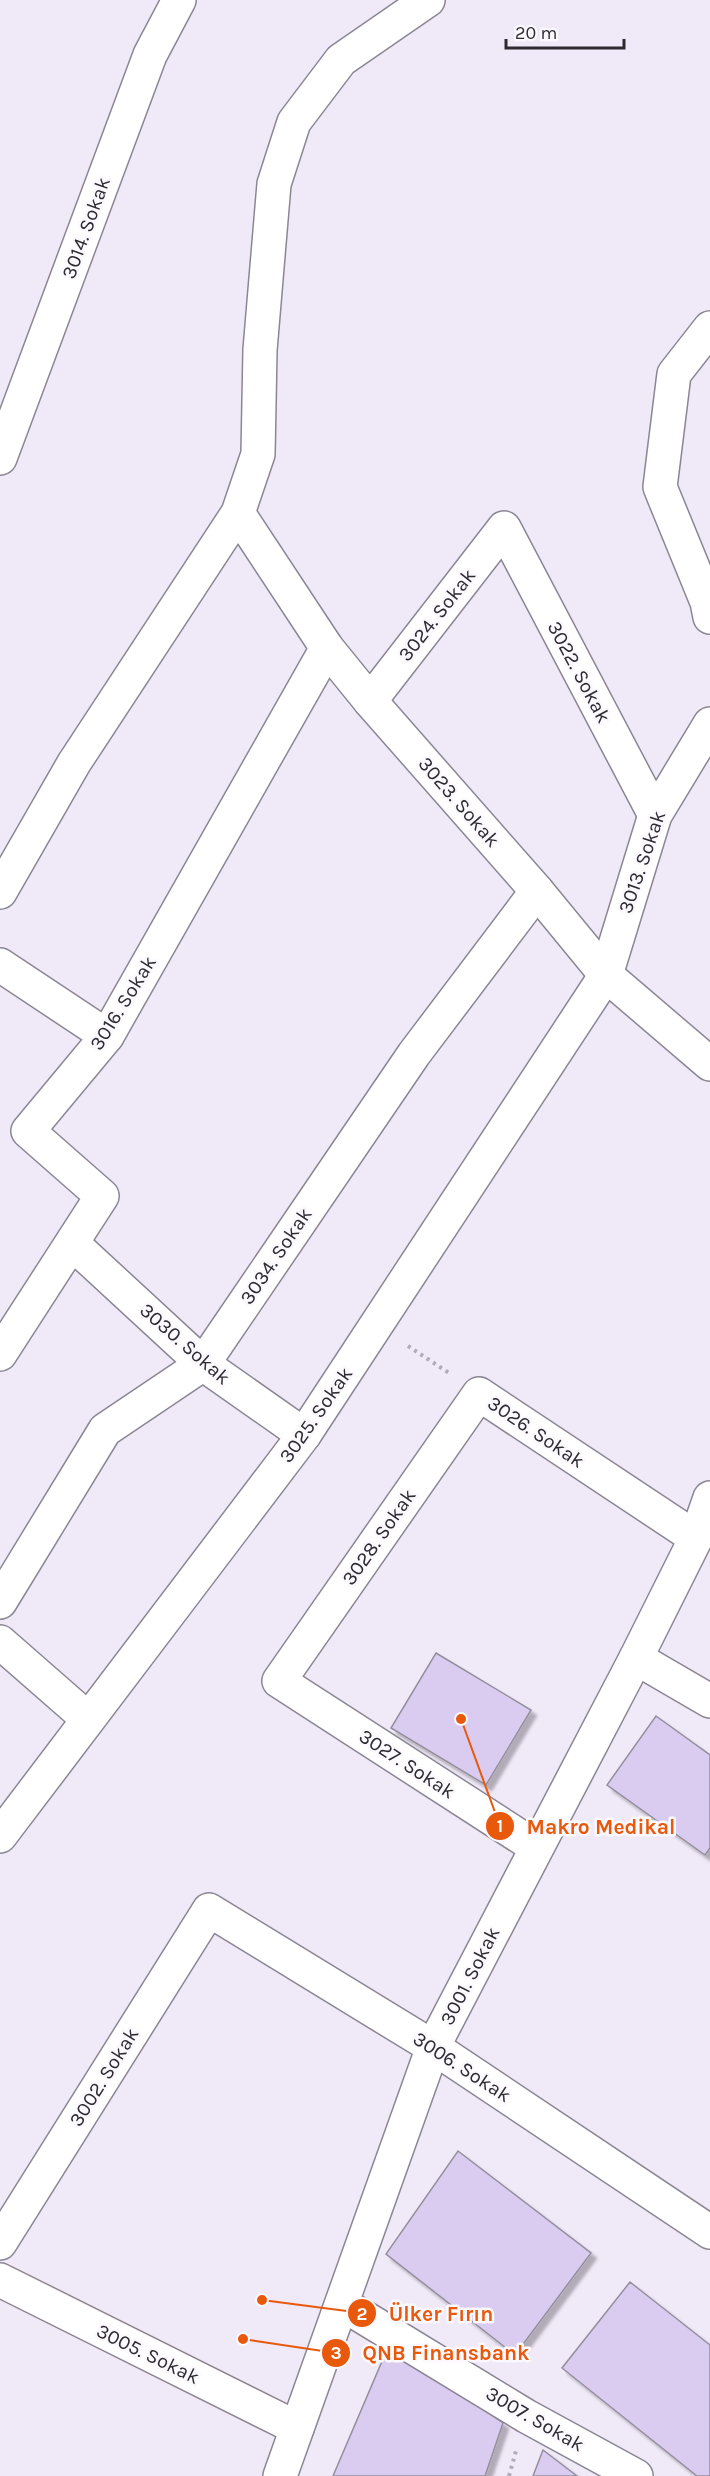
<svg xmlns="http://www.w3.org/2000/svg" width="710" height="2476" viewBox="0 0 710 2476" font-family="Karla,sans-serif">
<defs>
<filter id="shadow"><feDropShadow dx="5.5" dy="5.5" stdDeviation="1.5" flood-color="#0004"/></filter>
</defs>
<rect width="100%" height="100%" fill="#f0e9f8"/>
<g fill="#daccf0" stroke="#948f9d" stroke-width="1.5" filter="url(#shadow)">
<path d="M436,1653L531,1710L486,1785L391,1728Z"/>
<path d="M656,1716L710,1755V1848L705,1855L607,1785Z"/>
<path d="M458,2151L591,2253L515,2355L386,2254Z"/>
<path d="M630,2282L710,2345V2476H697L562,2368Z"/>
<path d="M389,2345L503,2423L485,2476H333Z"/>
<path d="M543,2450L577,2476H533Z"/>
</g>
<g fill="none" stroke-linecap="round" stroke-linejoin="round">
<g stroke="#8c8694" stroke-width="36">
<g id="street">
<path d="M710,328L674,374L660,487L707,602L710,617"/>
<path d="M0,458L150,55L179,0"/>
<path d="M238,513L327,648L370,701L537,891L606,975L710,1064"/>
<path d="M370,701L504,528L655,815"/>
<path d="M0,892L74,763L238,513L258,454L260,350L274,184L294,122L341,60L428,0"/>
<path d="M0,965L107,1036"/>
<path d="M73,1244L203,1364L304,1435"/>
<path d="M0,1354L102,1196L28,1131L107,1036L327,648"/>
<path d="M0,1602L105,1430L203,1364L414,1054L537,891"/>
<path d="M0,1642L88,1719"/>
<path d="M636,1658L710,1701"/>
<path d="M0,1836L304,1435L606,975L655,815L710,724"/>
<path d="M536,1847L279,1681L479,1394L696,1538"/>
<path d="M0,2243L209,1910L433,2047L710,2232"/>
<path d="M0,2280L297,2428"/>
<path d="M342,2304L526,2416L636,2476"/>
<path d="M280,2476L433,2047L636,1658L696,1538L710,1498"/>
</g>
</g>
<g stroke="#b1abb7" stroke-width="4" stroke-dasharray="3 4.5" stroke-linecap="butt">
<path d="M408,1346L449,1373"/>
<path d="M509,2476L516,2451"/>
</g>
<use href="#street" stroke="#fff" stroke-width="33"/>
</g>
<g text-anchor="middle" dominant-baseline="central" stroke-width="5" stroke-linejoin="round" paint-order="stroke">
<g font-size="20" fill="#2d2a30" stroke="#fbf8fe">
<text transform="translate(86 228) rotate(-70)">3014. Sokak</text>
<text transform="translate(437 615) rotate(-52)">3024. Sokak</text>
<text transform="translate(579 672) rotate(62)">3022. Sokak</text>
<text transform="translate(459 802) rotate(49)">3023. Sokak</text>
<text transform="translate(642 862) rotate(-71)">3013. Sokak</text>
<text transform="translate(123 1003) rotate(-58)">3016. Sokak</text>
<text transform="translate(276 1256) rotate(-56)">3034. Sokak</text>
<text transform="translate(185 1344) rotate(41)">3030. Sokak</text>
<text transform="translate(316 1415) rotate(-55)">3025. Sokak</text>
<text transform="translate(536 1432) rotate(34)">3026. Sokak</text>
<text transform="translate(379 1537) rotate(-55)">3028. Sokak</text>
<text transform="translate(407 1764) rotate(33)">3027. Sokak</text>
<text transform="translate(470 1976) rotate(-63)">3001. Sokak</text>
<text transform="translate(462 2067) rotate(33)">3006. Sokak</text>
<text transform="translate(104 2077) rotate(-58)">3002. Sokak</text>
<text transform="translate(148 2354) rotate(26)">3005. Sokak</text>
<text transform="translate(535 2419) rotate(30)">3007. Sokak</text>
</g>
</g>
<path fill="none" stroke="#e8590c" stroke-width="2" d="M461 1719L500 1826M262 2300L362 2313M243 2339L336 2353"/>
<g fill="#e8590c" stroke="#fbf8fe" stroke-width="2">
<circle cx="461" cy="1719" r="6"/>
<circle cx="262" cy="2300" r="6"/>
<circle cx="243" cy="2339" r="6"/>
<circle cx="500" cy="1826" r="15"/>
<circle cx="362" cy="2313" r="15"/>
<circle cx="336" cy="2353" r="15"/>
</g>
<g font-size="18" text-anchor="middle" font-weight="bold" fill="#fff">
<text x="500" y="1832">1</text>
<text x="362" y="2320">2</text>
<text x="336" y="2359">3</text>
</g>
<g font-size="21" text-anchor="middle" font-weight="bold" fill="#e8590c" stroke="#fbf8fe" stroke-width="5" stroke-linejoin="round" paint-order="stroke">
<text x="601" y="1834">Makro Medikal</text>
<text x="441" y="2321">Ülker Fırın</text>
<text x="446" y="2360">QNB Finansbank</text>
</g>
<path d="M506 39v9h118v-9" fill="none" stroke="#2d2a30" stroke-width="3"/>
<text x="515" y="39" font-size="18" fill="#2d2a30" stroke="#fbf8fe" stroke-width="4.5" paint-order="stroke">20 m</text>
</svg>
